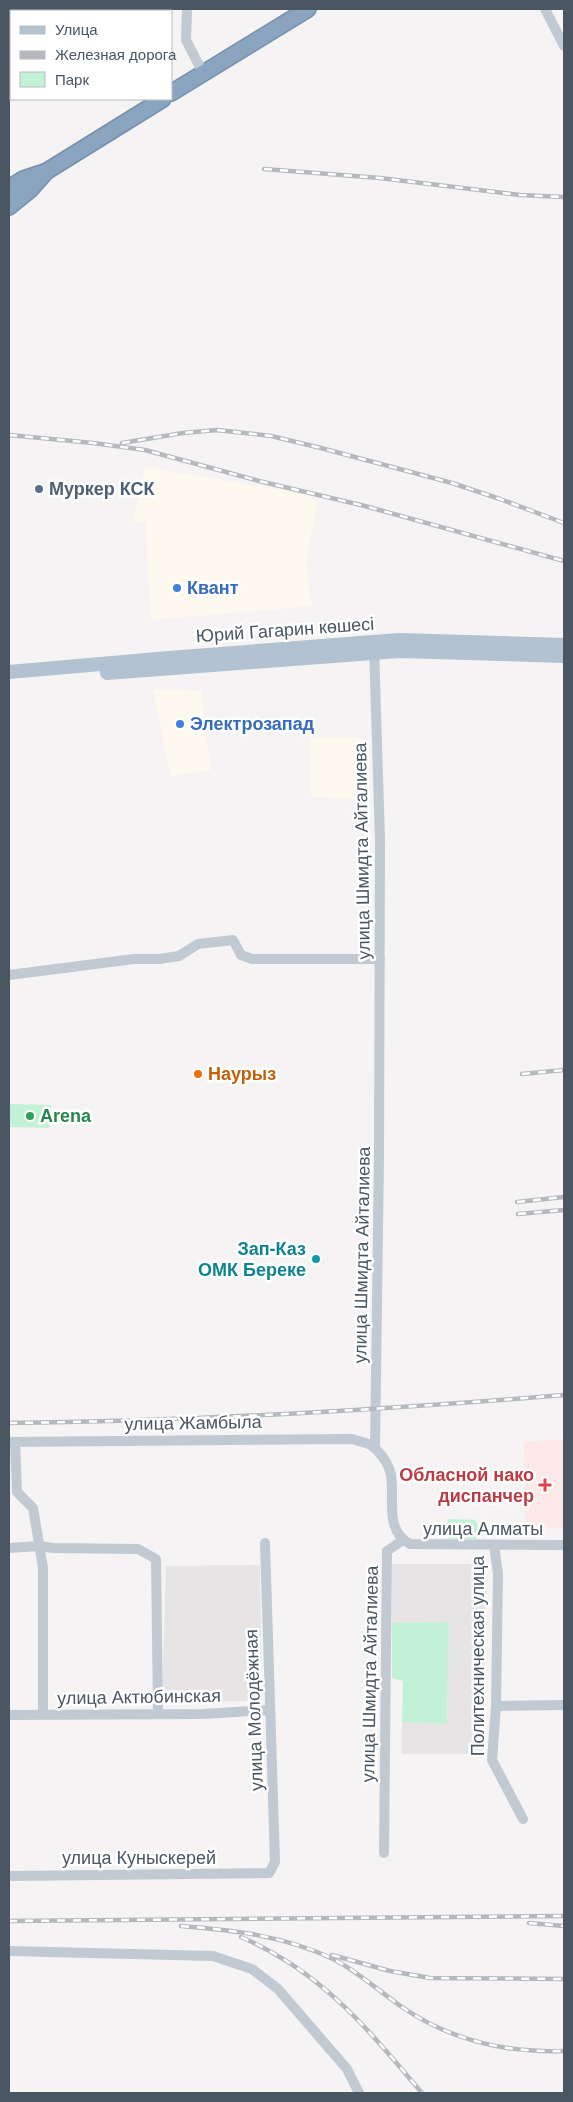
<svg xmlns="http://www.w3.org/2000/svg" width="573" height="2102" viewBox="0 0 573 2102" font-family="Arial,sans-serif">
<rect width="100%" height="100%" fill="#f5f3f3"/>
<g fill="#fdf9ef">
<path d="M145,467L311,495V499L317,501L306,562L312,606L151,620L145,523L133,521Z"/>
<path d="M153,689L201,691L211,770L170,776Z"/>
<path d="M310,738H362L365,799L311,797Z"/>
</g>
<g fill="#e6e4e5">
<path d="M392,1564H487L483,1754H402V1722L447,1724L449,1622L392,1623Z"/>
<path d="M260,1565L262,1701L162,1702L166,1566Z"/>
</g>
<path fill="#fce8e6" d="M564,1439V1528L526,1527L524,1442Z"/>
<g fill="#c3f1d5">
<path d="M10,1104L51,1105L49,1128L9,1127Z"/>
<path d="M448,1519L475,1520C478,1527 482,1533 476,1539H449L446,1535Z"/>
<path d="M449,1622L447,1724L402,1722L403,1681L392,1678V1623Z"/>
</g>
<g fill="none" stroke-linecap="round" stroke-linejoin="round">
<g stroke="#7690ad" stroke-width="18">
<g id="highway">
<path d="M171,93L308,9"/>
<path d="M9,188L23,179L47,171L163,99"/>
<path d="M9,207L30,190L46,172"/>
</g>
</g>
<g stroke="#c1cad2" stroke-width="10">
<path d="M187,9L186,40L203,73"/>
<path d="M545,9L564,46"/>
<path d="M374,647L380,840L379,1157L375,1448C383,1456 389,1464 391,1475C395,1500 384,1530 410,1544L564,1545"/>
<path d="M9,975L134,959H159L179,956L198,944L233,940L241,955L252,959H380"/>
<path d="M9,1442L352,1439L369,1444L375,1448"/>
<path d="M15,1442L17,1492L33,1508L43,1568V1714"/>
<path d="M494,1545L498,1574L496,1706L492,1760L523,1819"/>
<path d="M9,1548L39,1546L53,1548L138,1549L156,1559L158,1714"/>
<path d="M496,1706L564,1705"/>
<path d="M9,1715L203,1714L270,1710"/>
<path d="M384,1853L387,1551L403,1540"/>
<path d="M9,1876L269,1873L275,1862L265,1543"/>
<path d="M9,1951L213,1956L252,1969L278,1989L347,2069L359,2093"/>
</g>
<g stroke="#b3c2d1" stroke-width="14">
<path d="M9,672L169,658L399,640L564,645"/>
<path d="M107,673L399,651L564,656"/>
</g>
<use href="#highway" stroke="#8ba5c1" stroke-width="15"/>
<g stroke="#b5b8bd" stroke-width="4.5">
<g id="rail">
<path d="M264,169L380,178L520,195L564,197"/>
<path d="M9,435L93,443L145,450L259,481L365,506L564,561"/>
<path d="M122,443L183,433L217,430L271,436L321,448L452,483L500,499L564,523"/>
<path d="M522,1074L564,1070"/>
<path d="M517,1202L564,1197"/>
<path d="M518,1214L564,1210"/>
<path d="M9,1423C194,1421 379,1410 564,1395"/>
<path d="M9,1921L564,1916"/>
<path d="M529,1923L564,1926"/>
<path d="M181,1926C233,1930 285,1936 333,1959C357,1971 379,1991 402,2007C450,2040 506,2053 564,2051"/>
<path d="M241,1937C322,1972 367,2028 422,2093"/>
<path d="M332,1955L390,1971L430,1978L564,1979"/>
</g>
</g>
<use href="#rail" stroke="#fff" stroke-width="2.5" stroke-dasharray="8" stroke-linecap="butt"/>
</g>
<circle fill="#5c6f8a" stroke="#fff" stroke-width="2" cx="39" cy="489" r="5"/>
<g fill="#3f7fe0" stroke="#fff" stroke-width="2">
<circle cx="177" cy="588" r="5"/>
<circle cx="180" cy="724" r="5"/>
</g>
<circle fill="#e8710a" stroke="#fff" stroke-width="2" cx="198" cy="1074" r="5"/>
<circle fill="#2e9e5b" stroke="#fff" stroke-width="2" cx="30" cy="1116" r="5"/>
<circle fill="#0f9aa8" stroke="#fff" stroke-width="2" cx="316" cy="1259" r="5"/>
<path fill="#e0444e" stroke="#fff" stroke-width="2" d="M542.5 1477.5h5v5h5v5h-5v5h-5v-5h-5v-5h5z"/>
<g text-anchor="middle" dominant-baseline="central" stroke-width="5" stroke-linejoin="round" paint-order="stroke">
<g font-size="18" font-weight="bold" fill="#4e5e75" stroke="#fff" text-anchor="start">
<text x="49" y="489">Муркер КСК</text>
</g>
<g font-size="18" font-weight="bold" fill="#366cbe" stroke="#fff" text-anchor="start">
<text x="187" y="588">Квант</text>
<text x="190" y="724">Электрозапад</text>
</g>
<g font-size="18" fill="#4a5661" stroke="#fff">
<text transform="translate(285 630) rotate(-4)">Юрий Гагарин көшесі</text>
<text transform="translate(362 851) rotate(-91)">улица Шмидта Айталиева</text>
<text transform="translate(362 1255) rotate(-89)">улица Шмидта Айталиева</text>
<text transform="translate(193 1423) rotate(-1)">улица Жамбыла</text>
<text x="483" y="1529">улица Алматы</text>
<text transform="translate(478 1656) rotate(-90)">Политехническая улица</text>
<text transform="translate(370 1674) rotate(-89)">улица Шмидта Айталиева</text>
<text transform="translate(139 1697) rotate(-1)">улица Актюбинская</text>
<text transform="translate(254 1710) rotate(-92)">улица Молодёжная</text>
<text x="139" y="1858">улица Куныскерей</text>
</g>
<g font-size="18" font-weight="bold" fill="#c56008" stroke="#fff" text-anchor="start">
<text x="208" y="1074">Наурыз</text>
</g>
<g font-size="18" font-weight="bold" fill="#27864d" stroke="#fff" text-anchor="start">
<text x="40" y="1116">Arena</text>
</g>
<g font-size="18" font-weight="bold" fill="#0d838f" stroke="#fff" text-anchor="end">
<text x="306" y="1249">Зап-Каз<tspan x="306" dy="21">ОМК Береке</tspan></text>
</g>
<g font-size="18" font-weight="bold" fill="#be3a42" stroke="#fff" text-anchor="end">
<text x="534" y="1475">Обласной нако<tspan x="534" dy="21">диспанчер</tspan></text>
</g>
</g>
<rect width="573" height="2102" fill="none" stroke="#4a5661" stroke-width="20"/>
<rect x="10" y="10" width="162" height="90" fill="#ffffff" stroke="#b7bbc0"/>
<rect x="20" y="26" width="25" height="8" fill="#b3c2d1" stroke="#b7bbc0"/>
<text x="55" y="35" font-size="15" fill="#4a5661">Улица</text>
<rect x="20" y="51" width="25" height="8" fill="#b5b8bd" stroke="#b7bbc0"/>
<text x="55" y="60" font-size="15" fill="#4a5661">Железная дорога</text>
<rect x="20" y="72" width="25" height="15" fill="#c3f1d5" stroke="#b7bbc0"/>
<text x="55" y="85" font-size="15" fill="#4a5661">Парк</text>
</svg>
